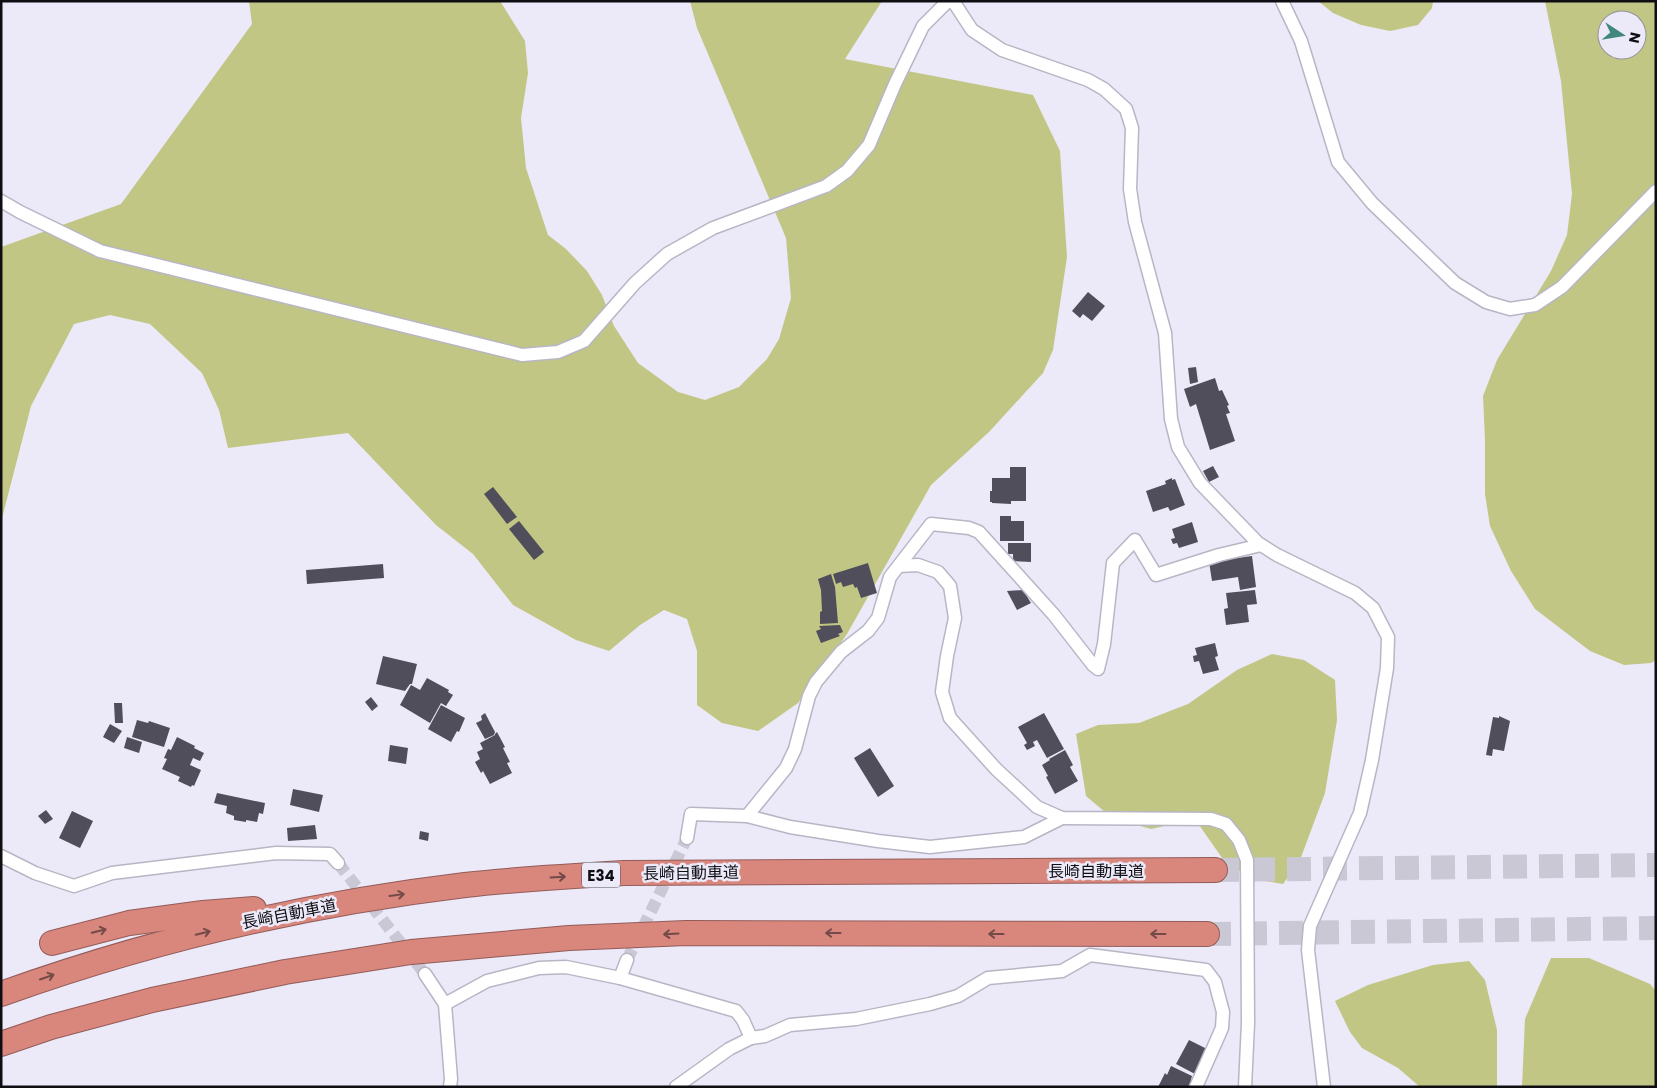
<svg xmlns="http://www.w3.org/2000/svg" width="1657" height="1088" viewBox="0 0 1657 1088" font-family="Poppins,'Noto Sans JP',sans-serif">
<rect width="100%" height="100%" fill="#ece9f8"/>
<g fill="#c2c684" fill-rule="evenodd">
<path d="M249,1H500L525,41L528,73L521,118L526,168L548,235L566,249L587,271L602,295L614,326L638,363L678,392L705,400L739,387L767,359L779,339L791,298L786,238L697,28L690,1H882L845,59L1033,95L1060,151L1067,257L1053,350L1043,373L989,432L931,485L847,634L798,703L758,731L722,723L697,705V651L687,619L664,610L640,625L609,651L576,640L513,605L473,554L436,525L348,433L228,448L219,410L202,373L150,324L110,315L74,324L31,406L1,522V247L121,204L252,24Z"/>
<path d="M1318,1H1433L1432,8L1418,25L1390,31L1361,25L1333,13Z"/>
<path d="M1545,1H1656V660L1651,663L1624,665L1590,651L1535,609L1511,571L1490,526L1485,494V439L1483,396L1497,360L1551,271L1567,235L1572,194L1561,81ZM1607,20H1637V50H1607Z"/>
<path d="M1272,654L1304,660L1335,680L1337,720L1325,793L1300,860L1283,884L1259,880L1227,865L1197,822L1178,823L1151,829L1112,818L1086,796L1076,734L1098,725L1139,723L1188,704L1237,670Z"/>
<path d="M1551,958H1589L1650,984L1656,991V1087H1522L1525,1019Z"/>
<path d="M1469,961L1485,980L1497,1030V1087H1420L1398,1068L1362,1048L1350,1032L1335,1001L1368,985L1433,965Z"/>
</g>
<g fill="#504e5a">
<path d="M1088,292L1105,306L1092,321L1083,314L1080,318L1072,311Z"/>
<path d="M1196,367L1198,382L1190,384L1188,368Z"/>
<path d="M1215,378L1219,391L1222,390L1229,405L1227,406L1230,413L1226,414L1235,441L1210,450L1196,404L1190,407L1184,389Z"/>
<path d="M1213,466L1219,477L1209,482L1203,471Z"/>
<path d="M1010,467H1026V501H1011V504L992,503V502H990V491H992V478H1010Z"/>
<path d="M1172,478V480L1175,479L1185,505L1170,511L1168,507L1153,512L1146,491L1166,484L1165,481Z"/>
<path d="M493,487L517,517L507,524L484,494Z"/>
<path d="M1000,516H1011V521H1024V541H1000Z"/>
<path d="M519,521L544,552L534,560L509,529Z"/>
<path d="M1192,522L1198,542L1179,548L1177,543L1173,544L1171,539L1175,538L1172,529Z"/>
<path d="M1008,543H1031V562L1013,561V554H1008Z"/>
<path d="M1252,556L1256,587L1240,590L1238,577L1212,581L1209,562Z"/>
<path d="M868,563L877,593L861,598L857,587L855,588L853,584L843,587L841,582L836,584L833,574Z"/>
<path d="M383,564L384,578L307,584L306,570Z"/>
<path d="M831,574L835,587L838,623L820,624V612L822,611L821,590L818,579Z"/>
<path d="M1023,590L1031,603L1017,610L1007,591Z"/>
<path d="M1255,590L1257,604L1247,605L1249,622L1226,625L1224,609L1228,608L1226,593Z"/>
<path d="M840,625L843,632L838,634L840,636L821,643L816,631L821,629L819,626Z"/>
<path d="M1215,643L1218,656L1215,657L1219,670L1203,674L1199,661L1194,662L1193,656L1197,655L1195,648Z"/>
<path d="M383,656L417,664L412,684H410L405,691L376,684Z"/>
<path d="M427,678L449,690L448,692L453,695L446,706L441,703L430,723L400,705L411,685L420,690Z"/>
<path d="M371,697L378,706L372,711L365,702Z"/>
<path d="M114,703H122L123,723H115Z"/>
<path d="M441,705L465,718L459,732L457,731L451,742L428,729Z"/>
<path d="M485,713L495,732L494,735L485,739L476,723L482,720L481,716Z"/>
<path d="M1044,713L1064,749L1047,758L1037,740L1033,742L1035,746L1027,750L1024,745L1027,743L1018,727Z"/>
<path d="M1499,716L1510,721L1504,751L1493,749L1492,756L1486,755L1493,717L1499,718Z"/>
<path d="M137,720L148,723L149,721L170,728L164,747L132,737Z"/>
<path d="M110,724L122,731L114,743L103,737Z"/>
<path d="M497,732L505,747L503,748L510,762L507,763L512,773L490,784L483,771L481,773L475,762L480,759L477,752L483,749L480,743L495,735V734Z"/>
<path d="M127,737L142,742L139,753L124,748Z"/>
<path d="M177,737L195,746L194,748L204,753L200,761L193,758L190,765L201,770L194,786L192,785L191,787L178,781L180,777L162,769L167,759L164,758L168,749L171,750Z"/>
<path d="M390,745L408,748L406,764L388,761Z"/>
<path d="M870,748L894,786L878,797L854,758Z"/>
<path d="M1065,750L1073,765L1070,767L1078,781L1055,794L1046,777L1048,776L1042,765L1050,760L1049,759Z"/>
<path d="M293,789L323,795L319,812L290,805Z"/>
<path d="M217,793L265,803L263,814L259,813L257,822L246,820V822L234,820V816L226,813L227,806L214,803Z"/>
<path d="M46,810L53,819L45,824L38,816Z"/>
<path d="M72,811L93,821L80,848L59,838Z"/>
<path d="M315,825L317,839L288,841L287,828Z"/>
<path d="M420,831L429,833L428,841L419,839Z"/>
<path d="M1189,1040L1207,1049L1195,1074L1176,1064Z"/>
<path d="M1171,1066L1192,1076L1191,1080L1193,1081L1190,1087H1158L1165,1073L1167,1075Z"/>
</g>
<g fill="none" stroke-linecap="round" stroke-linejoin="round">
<g stroke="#cbc8d6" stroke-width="12" stroke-dasharray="12 6" stroke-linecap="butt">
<path d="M338,863L425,974"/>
<path d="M627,960L687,838"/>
</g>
<g stroke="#cbc8d6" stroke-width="24" stroke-dasharray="24 12" stroke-linecap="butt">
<path d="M1215,870L1656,865"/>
<path d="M1207,934L1656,928"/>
</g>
<g stroke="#b8b6c4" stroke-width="15">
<g id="minor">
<path d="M953,1L972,30L1002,50L1088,80L1104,89L1126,109L1132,128L1130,189L1135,222L1165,333L1171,419L1178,447L1200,483L1258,543L1277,555L1355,593L1373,608L1388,637L1387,668L1372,760L1360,813L1310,926L1308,950L1324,1087"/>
<path d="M1282,1L1301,41L1338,162L1372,203L1455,283L1486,302L1510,309L1535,305L1562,287L1656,191"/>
<path d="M1,201L20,212L100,251L522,355L558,352L584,341L635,283L667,254L713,228L826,186L847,171L869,145L895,84L923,26L948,1"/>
<path d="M899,566L918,565L938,572L950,586L955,618L947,656L942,692L950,718L996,769L1037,807L1062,818L1211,819L1226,824L1239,840L1247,860L1248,1023L1245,1087"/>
<path d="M747,816L786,768L795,749L809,696L816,682L841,652L868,631L878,618L890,577L931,524L969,528L979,532L1054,615L1093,665L1098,669L1104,644L1113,563L1135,540L1156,575L1219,555L1261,545"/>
<path d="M687,838L691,814L747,816L790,827L878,841L930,847L1024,837L1062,818"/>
<path d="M1,856L35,873L74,886L112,873L276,853L330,854L338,863"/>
<path d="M425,974L445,1004L451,1079L450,1087"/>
<path d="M620,978L736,1011L743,1020L751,1038L729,1049L676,1087"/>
<path d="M445,1004L487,981L539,968L566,967L620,978L627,960"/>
<path d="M751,1038L765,1036L790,1025L856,1019L930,1004L958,996L988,978L1062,971L1090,955L1206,970L1215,982L1223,1012L1222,1028L1196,1087"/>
</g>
</g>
<g stroke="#925c58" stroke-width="26">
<g id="motorway">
<path d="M52,943L129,923L203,913L254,909"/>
<path d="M1,994C151,940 307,904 465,885C518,879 571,876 624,873L1215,870"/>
<path d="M1,1044L51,1027L152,1000L285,972L411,952L569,938L686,933L1207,934"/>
</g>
</g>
<use href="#minor" stroke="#fff" stroke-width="12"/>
<use href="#motorway" stroke="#d9867d" stroke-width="24"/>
</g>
<defs><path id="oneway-shaft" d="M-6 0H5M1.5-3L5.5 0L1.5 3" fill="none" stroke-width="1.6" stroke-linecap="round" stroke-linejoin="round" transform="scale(1.25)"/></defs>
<g stroke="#744a48">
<use href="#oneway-shaft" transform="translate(558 877) rotate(-3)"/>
<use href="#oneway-shaft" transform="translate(397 895) rotate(-8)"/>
<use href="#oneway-shaft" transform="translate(99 931) rotate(-14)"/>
<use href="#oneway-shaft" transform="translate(203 933) rotate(-14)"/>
<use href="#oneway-shaft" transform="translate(833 933) rotate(-180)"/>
<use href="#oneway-shaft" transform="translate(671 934) rotate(177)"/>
<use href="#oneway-shaft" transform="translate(996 934) rotate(-180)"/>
<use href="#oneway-shaft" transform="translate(1158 934) rotate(-180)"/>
<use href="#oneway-shaft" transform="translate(47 977) rotate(-19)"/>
</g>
<g text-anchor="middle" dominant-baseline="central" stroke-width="5" stroke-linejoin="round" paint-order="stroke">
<rect fill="#ece9f8" stroke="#515058" stroke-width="1" x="582" y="862.5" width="38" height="25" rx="4"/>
<g font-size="15" font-weight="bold" fill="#0f0e13">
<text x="601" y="875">E34</text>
</g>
<g font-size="16" fill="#0f0e13" stroke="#ece9f8">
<text x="1096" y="871">長崎自動車道</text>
<text transform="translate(691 873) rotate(-1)">長崎自動車道</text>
<text transform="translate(289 914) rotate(-11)">長崎自動車道</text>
</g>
</g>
<rect width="1657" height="1088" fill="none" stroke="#0f0e13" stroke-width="5"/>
<g transform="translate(1622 35) rotate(102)"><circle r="24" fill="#ece9f8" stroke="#94919c"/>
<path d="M0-4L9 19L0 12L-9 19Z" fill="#42877e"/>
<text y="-8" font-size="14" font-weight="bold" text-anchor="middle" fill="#0f0e13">N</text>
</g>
</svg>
